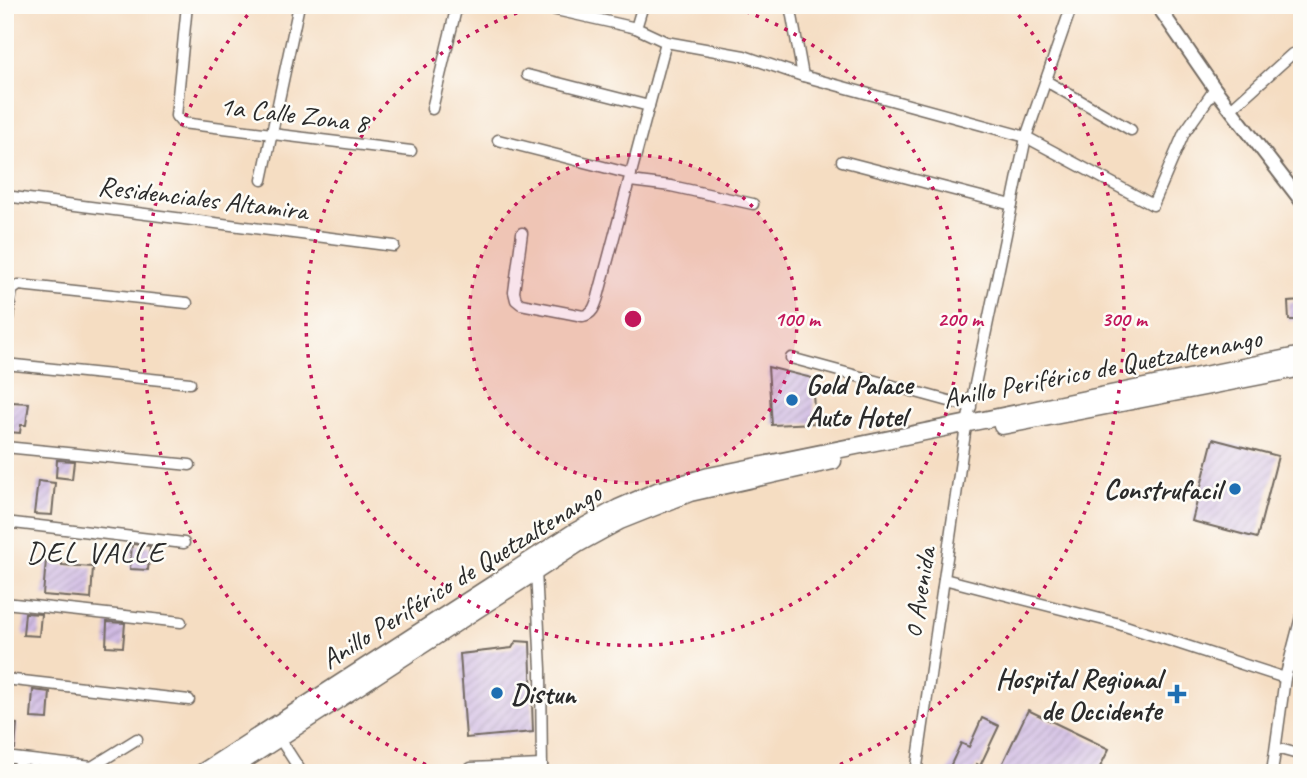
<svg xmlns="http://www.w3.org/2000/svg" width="1307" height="778" viewBox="0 0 1307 778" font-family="Caveat,sans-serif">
<defs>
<pattern id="building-hatch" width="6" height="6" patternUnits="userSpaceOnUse" patternTransform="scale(1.75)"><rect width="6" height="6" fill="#ceb7e2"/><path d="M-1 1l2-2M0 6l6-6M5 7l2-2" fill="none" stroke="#a795b7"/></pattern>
</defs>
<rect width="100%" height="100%" fill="#fdfcf7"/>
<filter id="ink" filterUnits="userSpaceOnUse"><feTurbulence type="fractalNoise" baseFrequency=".0143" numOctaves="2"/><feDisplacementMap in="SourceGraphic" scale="14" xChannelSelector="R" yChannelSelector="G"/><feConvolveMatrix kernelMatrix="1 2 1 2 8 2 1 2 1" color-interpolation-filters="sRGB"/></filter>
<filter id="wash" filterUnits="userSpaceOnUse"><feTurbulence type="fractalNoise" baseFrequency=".00686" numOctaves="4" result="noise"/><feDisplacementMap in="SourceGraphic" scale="28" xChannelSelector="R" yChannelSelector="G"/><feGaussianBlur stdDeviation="1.57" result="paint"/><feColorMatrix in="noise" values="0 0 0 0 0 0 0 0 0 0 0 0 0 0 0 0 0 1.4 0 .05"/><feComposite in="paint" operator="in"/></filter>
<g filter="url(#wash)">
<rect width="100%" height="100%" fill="#f5ddc2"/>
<g id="blocks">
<g fill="url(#building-hatch)">
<path d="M1302,301V320H1289L1288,302Z"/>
<path d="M768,367L812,378L815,423L772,425Z"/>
<path d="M11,402L29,403L26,425H21L20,433L9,432Z"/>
<path d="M1213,439L1278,456L1257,538L1192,521Z"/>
<path d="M57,460L74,461L72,479L56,477Z"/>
<path d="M38,481L55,483L52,515L34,514Z"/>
<path d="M132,544L150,546L148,570L130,569Z"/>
<path d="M46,560L62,562V565L93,567L91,599L43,595Z"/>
<path d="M25,613L41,614L39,636L23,635Z"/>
<path d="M107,622L125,623L123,647L106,646Z"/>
<path d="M516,641L530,642L533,732L466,738L460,654L512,648Z"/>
<path d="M33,690L50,692L48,719L31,718Z"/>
<path d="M1028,710L1109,749L1097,773H998Z"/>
<path d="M982,718L999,726L980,766L977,764L973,773H947L961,743L969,747Z"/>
<path d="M5,723L17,724L15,749L5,748Z"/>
</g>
</g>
</g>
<g filter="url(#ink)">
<use href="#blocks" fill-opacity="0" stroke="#726960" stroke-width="2"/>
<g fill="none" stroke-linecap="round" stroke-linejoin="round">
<g stroke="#726960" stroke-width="13">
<g id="minor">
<path d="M187,5L176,116L182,123L411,151"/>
<path d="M534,5L636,28L666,42L744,56L803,76L1026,137L1153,205L1184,133L1215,89"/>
<path d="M790,5L803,76"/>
<path d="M636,28L643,5"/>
<path d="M527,75L649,106"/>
<path d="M1046,81L1131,130"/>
<path d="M432,109L457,5"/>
<path d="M1231,109L1292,54"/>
<path d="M498,140L631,174"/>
<path d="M842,161L1012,205"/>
<path d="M262,180L299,5"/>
<path d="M630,181L671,186L753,204"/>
<path d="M5,196L394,246"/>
<path d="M522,233L514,292L516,300L521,304L583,316C593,314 595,306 598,297L666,42"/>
<path d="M5,338L12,290L19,285L187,303"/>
<path d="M791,358L971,407"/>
<path d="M5,364L190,383"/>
<path d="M5,447L190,465"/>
<path d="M5,522L184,543"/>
<path d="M536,571L541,669L542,773"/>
<path d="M944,579L1116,623L1285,678"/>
<path d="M5,603L181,622"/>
<path d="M1288,665L1302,669"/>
<path d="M5,679L189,700"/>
<path d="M280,739L302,773"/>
<path d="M1276,748L1302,755"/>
<path d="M5,757L92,767"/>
<path d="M87,770L137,739"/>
<path d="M19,773L20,759"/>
<path d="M463,773L471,768L542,765"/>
<path d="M916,773L965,433L1026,137L1072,5"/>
<path d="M1272,773L1285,678L1302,613"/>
</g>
</g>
<g stroke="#726960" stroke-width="16">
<path id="tertiary" d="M1157,5L1215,89L1302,202"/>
</g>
<g stroke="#726960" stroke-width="19">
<g id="trunk">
<path d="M1002,426L1302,368"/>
<path d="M201,773L574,532L618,508L657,491L709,476L1302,355"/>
<path d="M225,773L578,544L620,521L690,493L833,461"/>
</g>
</g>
<use href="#minor" stroke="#fff" stroke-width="10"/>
<use href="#tertiary" stroke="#fff" stroke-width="12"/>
<use href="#trunk" stroke="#fff" stroke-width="16"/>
</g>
</g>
<circle cx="633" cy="319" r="164" fill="#c2185b" fill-opacity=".12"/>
<g fill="none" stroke="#c2185b" stroke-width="3.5" stroke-dasharray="3.5 7">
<circle cx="633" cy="319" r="164"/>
<path d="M726 5A327 327 0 1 1 540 5"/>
<path d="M445 773A491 491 0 0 1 254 7M1012 7A491 491 0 0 1 821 773"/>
</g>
<g fill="#1f6fb2" stroke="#fdfcf7" stroke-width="2.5">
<circle cx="792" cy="400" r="7"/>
<circle cx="1235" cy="489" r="7"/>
<circle cx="497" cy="693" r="7"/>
<path d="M1173.5 683.5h7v7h7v7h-7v7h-7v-7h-7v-7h7z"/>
</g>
<g text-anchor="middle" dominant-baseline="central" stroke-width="5" stroke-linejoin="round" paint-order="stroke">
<g font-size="28" fill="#2b2b2b" stroke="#fdfcf7">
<text transform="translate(294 114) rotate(7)">1a Calle Zona 8</text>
<text transform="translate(203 198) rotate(7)">Residenciales Altamira</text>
<text transform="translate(1102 368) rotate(-11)">Anillo Periférico de Quetzaltenango</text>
<text transform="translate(461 576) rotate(-32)">Anillo Periférico de Quetzaltenango</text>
<text transform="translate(919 593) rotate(-81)">0 Avenida</text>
</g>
<g font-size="28" font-weight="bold" fill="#2b2b2b" stroke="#fdfcf7" text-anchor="start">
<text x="806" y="384">Gold Palace<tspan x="806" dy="32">Auto Hotel</tspan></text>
<text x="1221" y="489" text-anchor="end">Construfacil</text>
<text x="1161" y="678" text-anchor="end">Hospital Regional<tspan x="1161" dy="32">de Occidente</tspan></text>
<text x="511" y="693">Distun</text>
</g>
<g font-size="30" letter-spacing="2" fill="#2b2b2b" stroke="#fdfcf7">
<text x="96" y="552">DEL VALLE</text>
</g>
</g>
<circle cx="633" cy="319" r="10" fill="#c2185b" stroke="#fdfcf7" stroke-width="3.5"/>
<g font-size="21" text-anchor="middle" font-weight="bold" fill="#c2185b" stroke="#fdfcf7" stroke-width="5" stroke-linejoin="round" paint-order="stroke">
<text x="797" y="326">100 m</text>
<text x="960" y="326">200 m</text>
<text x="1124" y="326">300 m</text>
</g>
<rect width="1307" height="778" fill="none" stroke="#fdfcf7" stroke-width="28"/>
</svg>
